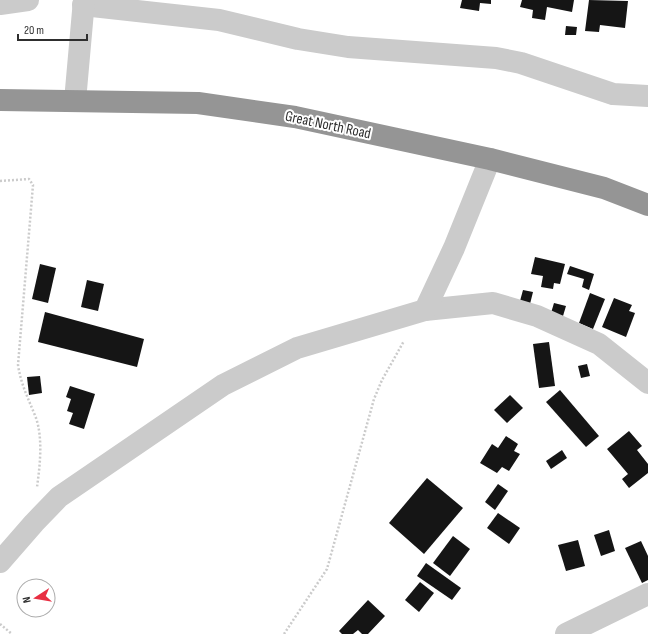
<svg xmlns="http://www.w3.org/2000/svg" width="648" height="634" viewBox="0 0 648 634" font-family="'Sofia Sans Condensed',sans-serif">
<rect width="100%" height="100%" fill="#fff"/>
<g fill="#151515">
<path d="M462,0H491V4L480,3L479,11L460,8Z"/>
<path d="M522,0H574L572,12L547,7L545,20L532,18L533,10L520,7Z"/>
<path d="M589,0L628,1L625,28L600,25L599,32L585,31Z"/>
<path d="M566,26L577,27L576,35H565Z"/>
<path d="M535,257L565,264L560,284L554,283L553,289L541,287L543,276L531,274Z"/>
<path d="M40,264L56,268L48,303L32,299Z"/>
<path d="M570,266L594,274L589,290L582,287L584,279L567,274Z"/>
<path d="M87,280L104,284L98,311L81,307Z"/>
<path d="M523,290L533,292L530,304L520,301Z"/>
<path d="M590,293L605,299L593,329L579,323Z"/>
<path d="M614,298L632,305L629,311L635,313L626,337L602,327Z"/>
<path d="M554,303L566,306L563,316L551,313Z"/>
<path d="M45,312L144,339L137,367L38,342Z"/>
<path d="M549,342L555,386L539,388L533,344Z"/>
<path d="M587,364L590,376L581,378L578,366Z"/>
<path d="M40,376L42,393L29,395L27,377Z"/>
<path d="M70,386L95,394L84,429L69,424L73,413L67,411L71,399L66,397Z"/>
<path d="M560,390L599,436L586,447L546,402Z"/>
<path d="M510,395L523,408L507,423L494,410Z"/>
<path d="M629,431L642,446L637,450L648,464V473L629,488L622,479L628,474L607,449Z"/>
<path d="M506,436L518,444L514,451L520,454L509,471L502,467L497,473L480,463L492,444L498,448Z"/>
<path d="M562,450L567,458L551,469L546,461Z"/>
<path d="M427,478L463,508L424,554L389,523Z"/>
<path d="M498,484L508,491L495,510L485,502Z"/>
<path d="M498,513L520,528L509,544L487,528Z"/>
<path d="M609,530L615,551L601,556L594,535Z"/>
<path d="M453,536L470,549L450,576L433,563Z"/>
<path d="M578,540L585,566L566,571L558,545Z"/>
<path d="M641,541L648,556V580L642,583L625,548Z"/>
<path d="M426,563L461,588L452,600L417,576Z"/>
<path d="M420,582L434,593L419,612L405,600Z"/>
<path d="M368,600L385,616L368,634H362L358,630L353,634H342L339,631Z"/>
</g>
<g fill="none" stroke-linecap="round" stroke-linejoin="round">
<g stroke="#cbcbcb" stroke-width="2.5" stroke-dasharray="2 2" stroke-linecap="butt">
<path d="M0,181L29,179L33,185L18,365C21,385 29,400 36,418C43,438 40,466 37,487"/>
<path d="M0,624L12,634"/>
<path d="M284,634L327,569L374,399L382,380L404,341"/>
</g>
<g stroke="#cbcbcb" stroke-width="22">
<path d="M0,4L28,0"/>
<path d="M83,5L219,20L298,39L348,47L496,58L521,63L613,94L648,96"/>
<path d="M75,101L84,0"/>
<path d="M425,310L493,303L537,316L599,344L648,383"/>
<path d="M0,562L34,523L59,497L223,385L297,348L425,310L454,248L490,159"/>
<path d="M566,634L648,594"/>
</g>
<path stroke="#959595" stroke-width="22" d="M0,100L198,103L295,117L490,159L604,188L648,205"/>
</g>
<g text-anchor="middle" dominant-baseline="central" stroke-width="4" stroke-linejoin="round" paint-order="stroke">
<g font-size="15" fill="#2e2e2e" stroke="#fff">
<text transform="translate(328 125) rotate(12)">Great North Road</text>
</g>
</g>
<g transform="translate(36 598) rotate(258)"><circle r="19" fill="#ffffff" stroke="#ababab"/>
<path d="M0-3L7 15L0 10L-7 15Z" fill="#e82e42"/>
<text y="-6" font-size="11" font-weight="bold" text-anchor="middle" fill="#2e2e2e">N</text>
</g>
<path d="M18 34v6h69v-6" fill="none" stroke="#2e2e2e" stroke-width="2"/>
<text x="24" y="34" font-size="12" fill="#2e2e2e" stroke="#ffffff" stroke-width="3" paint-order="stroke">20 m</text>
</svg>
